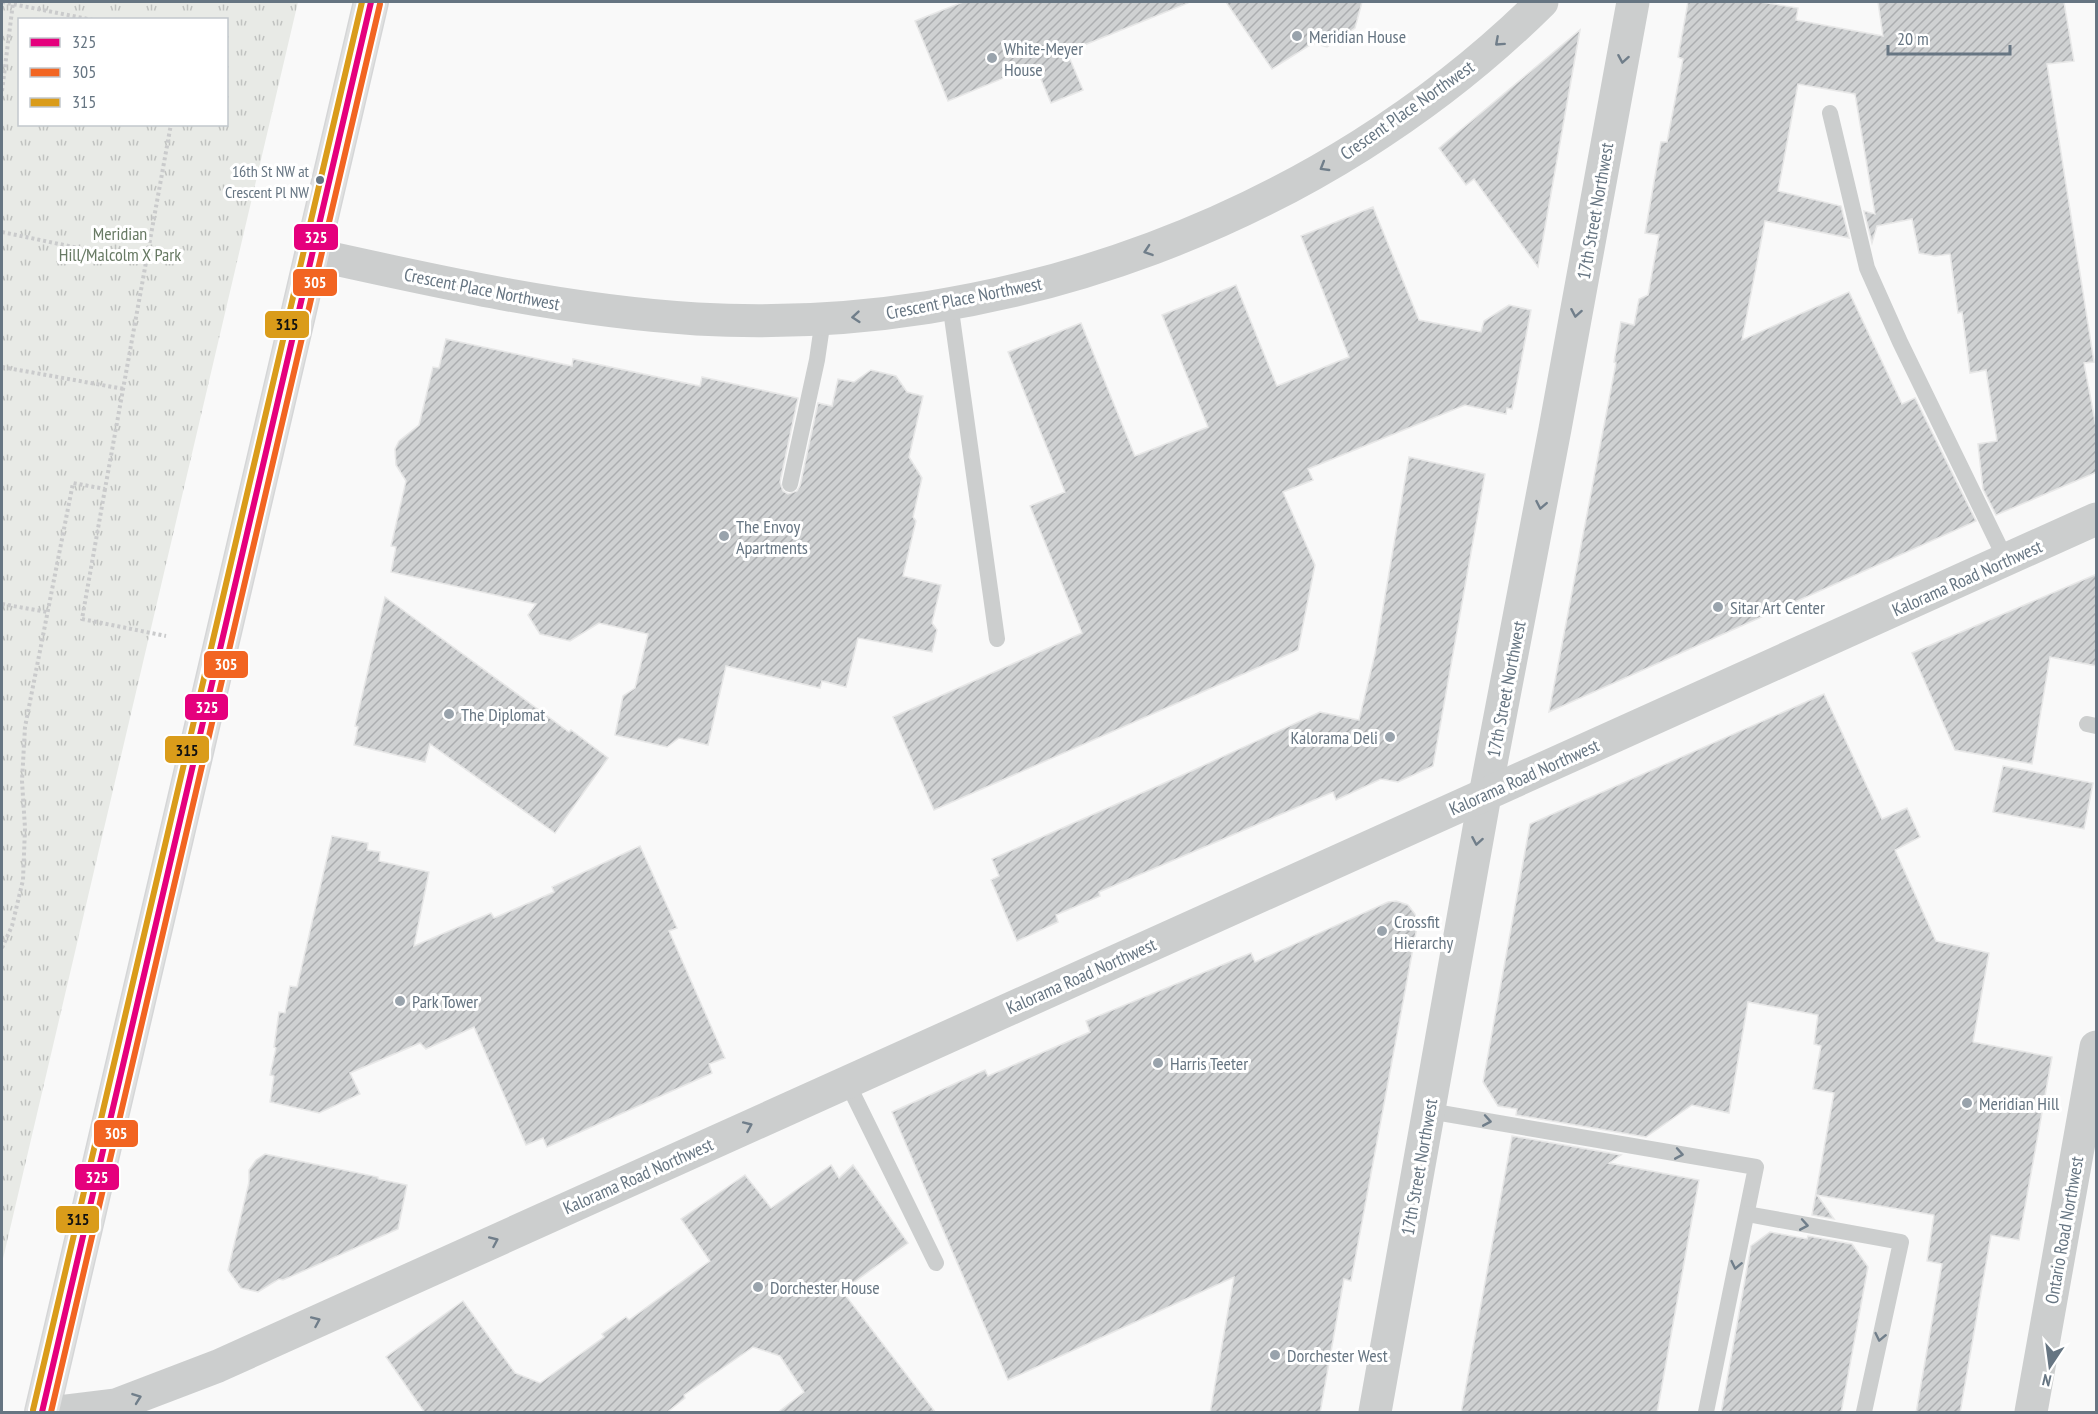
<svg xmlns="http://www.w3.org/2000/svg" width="2098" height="1414" viewBox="0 0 2098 1414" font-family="'PT Sans Narrow',sans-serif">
<defs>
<pattern id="park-tufts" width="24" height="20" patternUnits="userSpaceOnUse" patternTransform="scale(1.5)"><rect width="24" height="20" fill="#e8eae6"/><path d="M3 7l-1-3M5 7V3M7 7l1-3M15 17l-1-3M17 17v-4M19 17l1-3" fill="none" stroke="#c0c2c0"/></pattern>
<pattern id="building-hatch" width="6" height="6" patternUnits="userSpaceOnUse" patternTransform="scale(1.5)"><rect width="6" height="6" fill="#cfd1d2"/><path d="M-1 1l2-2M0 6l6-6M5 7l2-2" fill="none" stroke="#acaeb0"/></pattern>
</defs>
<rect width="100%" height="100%" fill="#f9f9f9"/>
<path fill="url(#park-tufts)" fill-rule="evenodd" d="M2,2H298L2,1263ZM20,20H226V124H20Z"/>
<g fill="url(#building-hatch)" stroke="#e8e8e8" stroke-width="1.5">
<path d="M963,2H1188V3L1067,52L1083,90L1051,103L1035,65L948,101L915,21Z"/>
<path d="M1226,2H1362L1355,28L1327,47L1313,43L1272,69Z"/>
<path d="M1688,2H1761L1798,8L1796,20L1883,36L1878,2H2064L2074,61L2047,64L2094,362L2084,363L2097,432V472L1996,515L1983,489L1978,444L1997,441L1986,370L1970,373L1962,312L1958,313L1950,254L1935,256L1919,253L1912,219L1877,226L1872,243L1864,211L1875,214L1855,94L1798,84L1778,191L1841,206L1849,238L1765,221L1742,340L1849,292L1902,404L1915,398L1976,521L1549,712L1616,363L1614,362L1621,322L1634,325L1639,299L1648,295L1659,235L1645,233L1661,142H1667L1683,59L1678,57Z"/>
<path d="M1580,30L1538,267L1474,179L1466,185L1439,148Z"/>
<path d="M1373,207L1419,320L1481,332L1484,321L1509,305L1531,310L1512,409L1507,408L1506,414L1465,405L1308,469L1313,480L1283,492L1315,565L1298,650L934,810L893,717L1082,633L1030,506L1065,492L1008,352L1081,323L1135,456L1208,427L1162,315L1236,285L1277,386L1349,357L1301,236Z"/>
<path d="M446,339L572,366L573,359L700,386L702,377L798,398L780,482L783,491L788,494L797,491L800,486L818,403L832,406L838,379L854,382L871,370L896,376L907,392L923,396L909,457L922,478L913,517L916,521L903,576L941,585L932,623L937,630L932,652L858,638L846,687L822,681L820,688L726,666L708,745L679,738L667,747L615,735L623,696L635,688L648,634L599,623L570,641L540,634L528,615L536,604L391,572L396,547L391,546L406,481L396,465L395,449L399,441L419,425L433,367L439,368Z"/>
<path d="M1409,457L1485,474L1433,766L1398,782L1381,779L1336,800L1333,792L1099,892L1100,896L1056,915L1058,922L1017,941L991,880L999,876L992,859L1187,773L1320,712L1359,720L1375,654Z"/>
<path d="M2097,574V666L2050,657L2032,764L1955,750L1912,653Z"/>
<path d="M385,597L569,732L571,730L608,758L555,833L430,744L425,762L354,745L358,727L355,726Z"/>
<path d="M1824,694L1882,819L1907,808L1920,837L1895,850L1936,941L1989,953L1973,1042L2052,1057L2019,1240L1991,1235L1960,1413H1916L1942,1264L1927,1261L1934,1215L1817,1195L1834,1219L1812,1215L1834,1093L1813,1089L1821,1046L1814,1044L1818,1015L1748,1002L1729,1113L1692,1105L1646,1137L1516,1115L1517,1109L1498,1106L1483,1082L1530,824Z"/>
<path d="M2003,766L2093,783L2084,829L1993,812Z"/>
<path d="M332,836L368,843L367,850L380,852L379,861L429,872L414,946L491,913L494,918L554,892L552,887L640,846L677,928L669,931L725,1058L709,1064L712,1073L547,1147L543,1138L526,1145L474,1027L426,1049L420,1043L350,1073L360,1094L319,1113L270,1102L274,1076L270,1075L276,1048L274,1047L279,1012L285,1013L290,986L297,987Z"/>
<path d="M1396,901L1408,905L1415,914L1417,927L1351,1281L1344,1279L1320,1413H1210L1234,1277L1008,1380L892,1112L985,1070L988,1076L1090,1032L1086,1021L1251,953L1255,962L1388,902Z"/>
<path d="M1512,1136L1621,1155L1609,1163L1699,1180L1657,1413H1461Z"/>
<path d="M265,1154L378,1177V1179L407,1185L398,1229L283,1280L279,1279L258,1292L241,1288L228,1270L249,1182V1170L256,1160Z"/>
<path d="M831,1165L839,1178L853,1165L908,1243L842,1291L936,1413H777L804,1392L780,1356L753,1347L684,1395L685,1398L666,1413H425L386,1357L463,1301L515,1373L540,1383L604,1337L602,1334L626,1317L629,1320L710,1261L681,1219L745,1175L771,1208Z"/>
<path d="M1770,1232L1807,1239L1808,1236L1852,1244L1868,1267L1841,1413H1721L1751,1246Z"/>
</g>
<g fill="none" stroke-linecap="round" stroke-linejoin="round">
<g stroke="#d5d6d7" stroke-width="36">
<path id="primary" d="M42,1412L371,2"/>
</g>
<g stroke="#cacbcc" stroke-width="4" stroke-dasharray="3 3" stroke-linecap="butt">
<path d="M2,2L93,20"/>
<path d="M2,91L13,3"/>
<path d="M2,232L145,262"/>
<path d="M2,367L124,389"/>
<path d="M105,489L82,619L166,636"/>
<path d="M2,604L47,612"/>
<path d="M2,948L12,926L23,880L25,828L22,781L25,727L73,483L105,489L171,124"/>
</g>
<g stroke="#cccece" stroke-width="16">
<path d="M1830,113L1867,268L1900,342L2006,560"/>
<path d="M950,303L997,639"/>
<path d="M790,484L817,360L823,319"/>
<path d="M2087,724L2096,726"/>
<path d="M847,1082L936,1263"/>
<path d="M1429,1111L1756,1167L1706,1412"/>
<path d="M1747,1214L1901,1242L1864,1412"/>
</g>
<g stroke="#cccece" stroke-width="33">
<path d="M312,254C439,282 567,311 697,319C1004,337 1324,218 1542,2"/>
<path d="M1375,1412L1485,795L1555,429L1633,2"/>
<path d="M2031,1412L2096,1047"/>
</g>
<path stroke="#cccece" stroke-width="33" d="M59,1412L116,1405L218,1366L2096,519"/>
<use href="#primary" stroke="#e0e1e1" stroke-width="33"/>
<g stroke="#fff" stroke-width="10">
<path id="bus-1" d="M42,1412L371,2"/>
</g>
<g stroke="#fff" stroke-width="10">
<path id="bus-2" d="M51,1412L380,4"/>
</g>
<g stroke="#fff" stroke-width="10">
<path id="bus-3" d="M33,1410L362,2"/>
</g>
<use href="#bus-1" stroke="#e5007d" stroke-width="6"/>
<use href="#bus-2" stroke="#f26522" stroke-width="6"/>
<use href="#bus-3" stroke="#da9c1a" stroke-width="6"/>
</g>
<defs><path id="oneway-chevron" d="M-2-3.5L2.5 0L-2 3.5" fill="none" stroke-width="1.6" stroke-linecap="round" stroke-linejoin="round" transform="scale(1.5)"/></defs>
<g stroke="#707e8a">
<use href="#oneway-chevron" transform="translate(1499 42) rotate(138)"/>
<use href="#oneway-chevron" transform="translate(1623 59) rotate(100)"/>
<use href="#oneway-chevron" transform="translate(1324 167) rotate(149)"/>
<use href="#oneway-chevron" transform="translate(1148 251) rotate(161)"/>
<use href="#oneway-chevron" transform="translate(1576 313) rotate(100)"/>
<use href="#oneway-chevron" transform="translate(856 317) rotate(175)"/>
<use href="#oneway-chevron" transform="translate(1541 505) rotate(101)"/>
<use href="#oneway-chevron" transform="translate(1477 841) rotate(100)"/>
<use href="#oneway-chevron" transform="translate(1487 1121) rotate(10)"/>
<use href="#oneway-chevron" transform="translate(748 1126) rotate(-24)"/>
<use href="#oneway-chevron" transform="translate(1679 1154) rotate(10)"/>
<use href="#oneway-chevron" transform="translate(1804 1225) rotate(10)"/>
<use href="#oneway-chevron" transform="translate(494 1241) rotate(-24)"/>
<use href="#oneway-chevron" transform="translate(1736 1265) rotate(102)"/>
<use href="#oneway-chevron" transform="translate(316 1321) rotate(-24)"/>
<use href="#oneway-chevron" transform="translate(1880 1337) rotate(102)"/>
<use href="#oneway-chevron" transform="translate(137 1398) rotate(-20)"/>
</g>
<g fill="#99a3ac" stroke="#fff" stroke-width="2">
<circle cx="1297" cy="36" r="6"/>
<circle cx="992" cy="58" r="6"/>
<circle cx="724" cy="536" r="6"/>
<circle cx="1718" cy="607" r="6"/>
<circle cx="449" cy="714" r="6"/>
<circle cx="1390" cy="737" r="6"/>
<circle cx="1382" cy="931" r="6"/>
<circle cx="400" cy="1001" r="6"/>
<circle cx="1158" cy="1063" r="6"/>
<circle cx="1967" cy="1103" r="6"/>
<circle cx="758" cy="1287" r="6"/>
<circle cx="1275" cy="1355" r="6"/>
</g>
<circle fill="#667582" stroke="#fff" stroke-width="2" cx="320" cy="180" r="5"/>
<g text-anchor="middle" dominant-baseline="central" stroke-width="6" stroke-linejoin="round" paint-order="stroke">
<g font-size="16" fill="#667582" stroke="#fff" text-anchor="end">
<text x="309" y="171">16th St NW at<tspan x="309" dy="21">Crescent Pl NW</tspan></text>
</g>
<g font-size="18" fill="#667582" stroke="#fff" text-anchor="start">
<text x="1309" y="36">Meridian House</text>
<text x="1004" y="48">White-Meyer<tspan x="1004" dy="21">House</tspan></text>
<text x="736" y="526">The Envoy<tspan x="736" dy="21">Apartments</tspan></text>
<text x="1730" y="607">Sitar Art Center</text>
<text x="461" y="714">The Diplomat</text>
<text x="1378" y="737" text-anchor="end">Kalorama Deli</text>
<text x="1394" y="921">Crossfit<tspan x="1394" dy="21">Hierarchy</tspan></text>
<text x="412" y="1001">Park Tower</text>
<text x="1170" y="1063">Harris Teeter</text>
<text x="1979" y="1103">Meridian Hill</text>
<text x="770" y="1287">Dorchester House</text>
<text x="1287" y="1355">Dorchester West</text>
</g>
<g font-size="18" fill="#667582" stroke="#fff">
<text transform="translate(1407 110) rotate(-35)">Crescent Place Northwest</text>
<text transform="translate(1595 211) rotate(-80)">17th Street Northwest</text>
<text transform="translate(482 289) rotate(11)">Crescent Place Northwest</text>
<text transform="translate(964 298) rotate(-11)">Crescent Place Northwest</text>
<text transform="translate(1967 578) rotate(-24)">Kalorama Road Northwest</text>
<text transform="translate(1506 689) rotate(-79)">17th Street Northwest</text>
<text transform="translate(1524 777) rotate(-24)">Kalorama Road Northwest</text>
<text transform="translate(1081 976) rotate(-24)">Kalorama Road Northwest</text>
<text transform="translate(1419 1167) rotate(-80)">17th Street Northwest</text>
<text transform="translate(638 1176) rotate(-24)">Kalorama Road Northwest</text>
<text transform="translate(2064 1230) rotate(-80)">Ontario Road Northwest</text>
</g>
<g font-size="18" fill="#687a64" stroke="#fff">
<text x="120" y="233">Meridian<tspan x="120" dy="21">Hill/Malcolm X Park</tspan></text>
</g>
</g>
<g stroke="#fff" stroke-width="2">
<rect x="293" y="223" width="46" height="28" rx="6" fill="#e5007d"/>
<rect x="292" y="268" width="46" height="29" rx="6" fill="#f26522"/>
<rect x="264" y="310" width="46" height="29" rx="6" fill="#da9c1a"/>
<rect x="203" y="650" width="46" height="29" rx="6" fill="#f26522"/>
<rect x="184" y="693" width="45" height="28" rx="6" fill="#e5007d"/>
<rect x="164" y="735" width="46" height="29" rx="6" fill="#da9c1a"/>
<rect x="93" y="1119" width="46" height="29" rx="6" fill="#f26522"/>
<rect x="74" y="1163" width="46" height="28" rx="6" fill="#e5007d"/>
<rect x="55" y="1205" width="45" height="29" rx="6" fill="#da9c1a"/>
</g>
<g font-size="16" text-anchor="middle" font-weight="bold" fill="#fff">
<text x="316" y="243">325</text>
<text x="315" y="288">305</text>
<text x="226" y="670">305</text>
<text x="207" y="713">325</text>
<text x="116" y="1139">305</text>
<text x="97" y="1183">325</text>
</g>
<g font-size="16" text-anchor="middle" font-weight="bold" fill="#111">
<text x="287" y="330">315</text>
<text x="187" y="756">315</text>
<text x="78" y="1225">315</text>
</g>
<rect width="2098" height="1414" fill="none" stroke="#667582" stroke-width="6"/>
<rect x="18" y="18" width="210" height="108" fill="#ffffff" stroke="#c2c8cd" stroke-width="1.5"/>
<rect x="30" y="38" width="30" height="9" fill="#e5007d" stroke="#c2c8cd" stroke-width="1.5"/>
<text x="72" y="48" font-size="18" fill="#667582">325</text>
<rect x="30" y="68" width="30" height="9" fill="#f26522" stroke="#c2c8cd" stroke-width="1.5"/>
<text x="72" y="78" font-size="18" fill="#667582">305</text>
<rect x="30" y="98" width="30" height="9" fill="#da9c1a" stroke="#c2c8cd" stroke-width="1.5"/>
<text x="72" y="108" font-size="18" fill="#667582">315</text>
<g transform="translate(2050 1366) rotate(193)" stroke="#ffffff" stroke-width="4.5" paint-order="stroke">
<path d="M0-4.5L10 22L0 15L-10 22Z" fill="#667582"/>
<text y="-9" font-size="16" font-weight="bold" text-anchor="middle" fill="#667582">N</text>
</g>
<path d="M1888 45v9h122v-9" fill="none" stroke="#667582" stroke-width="3"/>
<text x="1897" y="45" font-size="18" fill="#667582" stroke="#ffffff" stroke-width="4.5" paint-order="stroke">20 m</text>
</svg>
